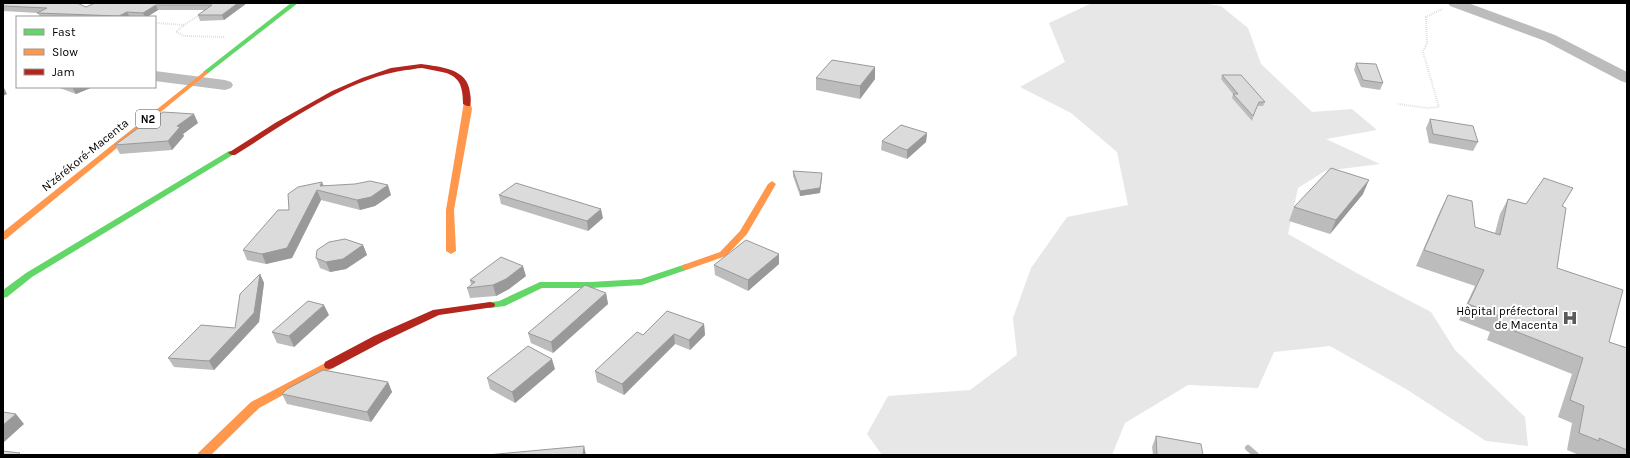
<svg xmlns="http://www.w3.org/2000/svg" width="1630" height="458" viewBox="0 0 1630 458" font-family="Karla,sans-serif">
<rect width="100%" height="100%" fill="#fff"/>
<path fill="#e7e7e7" d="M1092,3H1203L1221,6L1248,28L1261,64L1312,112L1352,109L1377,130L1326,139L1380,164L1325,171L1298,188L1288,234L1362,276L1431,312L1455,350L1525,417L1528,446L1486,441L1406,389L1330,346L1274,352L1258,388L1188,385L1125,423L1112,455H882L867,434L888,396L970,390L1017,355L1013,318L1031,268L1067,217L1128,205L1117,152L1071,113L1020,87L1065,62L1049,23Z"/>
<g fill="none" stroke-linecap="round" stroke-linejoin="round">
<path stroke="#b9b9b9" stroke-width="6" d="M1248,448L1256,455"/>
<g stroke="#c2c2c2" stroke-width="2" stroke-dasharray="0.5 1.5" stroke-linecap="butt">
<path d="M155,23L184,25L176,32L185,36L225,37"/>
<path d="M184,25L201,14L210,3"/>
<path d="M1398,104L1427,108L1439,107L1423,52L1427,43L1426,17L1442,9"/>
</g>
<g fill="#bcbcbc" fill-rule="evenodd">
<path d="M1448,3H1468L1555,35L1627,72V83L1621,81L1545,41L1450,6Z"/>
<path d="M155,71L225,80L231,82L233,85L231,88L225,90L155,81Z"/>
</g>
<g fill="#63d668" fill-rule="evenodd">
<path d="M291,3H298L207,74H203V72Z"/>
<path d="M229,151H232L236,153L32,277L7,297L3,298V290L26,273Z"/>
<path d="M686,264L691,267L689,269L642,285L591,288H542L505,306L490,308L486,307L485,305L486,303L499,301L540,282H591L641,279Z"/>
</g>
<g fill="#ff974d" fill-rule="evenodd">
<path d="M205,71L207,72V74L6,239L3,240V232Z"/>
<path d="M464,102H470L472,109L454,210L456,251L451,254L446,251V210Z"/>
<path d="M772,181L776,184L747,234L726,256L689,269H683L681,267L683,265L720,252L740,231L768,184Z"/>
<path d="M329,361L333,362L334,365L333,368L259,408L211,455H197L199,452L251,402Z"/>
</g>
<g fill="#b3261e" fill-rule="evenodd">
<path d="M421,64C440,67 468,68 470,93C471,98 471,102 470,106H467L463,104C463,83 458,74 437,71C432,70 427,69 422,68C417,68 411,70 406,70C347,78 285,124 235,155H232L228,153L275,123L332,91L362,78L391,68Z"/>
<path d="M490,302L494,303L495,305L494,307L439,315L382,342L333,368L329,369L325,368L324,365L325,362L374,336L433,310Z"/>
</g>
</g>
<g fill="#bcbcbc">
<path d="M3,3L86,7L247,3L224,20L200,21L198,15L205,10H158L147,17H40L38,13L3,11Z"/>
<path d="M1356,63L1383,83L1380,90L1361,87L1354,70Z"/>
<path d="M1222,75L1265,102L1263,106H1257L1252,121L1232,98L1233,94L1221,79Z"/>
<path d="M816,78L875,79L860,99L816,90Z"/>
<path d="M57,87H93L76,94Z"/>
<path d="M1430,119L1478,142L1473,151L1429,143L1426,128Z"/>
<path d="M198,123L183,134L184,136L172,150L120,154L115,145Z"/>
<path d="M927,133L926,142L907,159L881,150L882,141Z"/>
<path d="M793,171L822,178L820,193L800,196L793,176Z"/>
<path d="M324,186L391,195L375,206L360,210L321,200L292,258L266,264L247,260L243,250L289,210Z"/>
<path d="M1363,194L1330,234L1289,221L1294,207Z"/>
<path d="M499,195L603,218L588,231L501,204Z"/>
<path d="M1448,195L1475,227L1495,233L1500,214L1508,199L1526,204L1562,206L1557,268L1609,342L1627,348V455H1579L1567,450L1572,423L1558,417L1572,374L1487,340L1490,332L1459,320L1475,286L1416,266L1440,211Z"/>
<path d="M363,245L367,255L346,269L330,272L320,268L316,258Z"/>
<path d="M779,264L748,291L715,275L714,265Z"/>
<path d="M260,274L264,283L259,322L214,370L174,367L168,358L235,328Z"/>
<path d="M526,276L509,289L496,296L470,298L467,288L471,285L470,280Z"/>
<path d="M606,293L608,304L553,353L531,343L528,333Z"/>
<path d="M329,315L294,347L277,343L272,332Z"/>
<path d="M704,324L705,335L690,350L675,344L624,395L597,382L595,371L643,335Z"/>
<path d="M555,369L515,403L490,389L487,378Z"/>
<path d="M388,382L392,392L371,422L287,404L282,394Z"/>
<path d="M1156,436L1203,455H1153L1152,447Z"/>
</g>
<g fill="#999">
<path d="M238,3H247L224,20L222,15Z"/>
<path d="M156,5L158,10L147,17H145L143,13Z"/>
<path d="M127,12L130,17H119V16Z"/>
<path d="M875,67V79L860,99V86Z"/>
<path d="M72,87H93L76,94Z"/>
<path d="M4,88L7,94L3,96V89Z"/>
<path d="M194,114L198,123L183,134L184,136L172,150L168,141L177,126Z"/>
<path d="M927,133L926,142L907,159V150Z"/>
<path d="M822,173L820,193L800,196V191Z"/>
<path d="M1369,180L1363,194L1330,234L1336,220Z"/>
<path d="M322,182L326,191L320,186Z"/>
<path d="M388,185L391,195L375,206L360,210L357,200Z"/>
<path d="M317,190L321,200L292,258L266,264L262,254Z"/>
<path d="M601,209L603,218L588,231L587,221Z"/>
<path d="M363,245L367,255L346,269L330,272L326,262Z"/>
<path d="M779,254V264L748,291V280Z"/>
<path d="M523,266L526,276L509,289L496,296L493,285Z"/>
<path d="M260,274L264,283L259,322L214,370L209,361L254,313Z"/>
<path d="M606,293L608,304L553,353L551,342Z"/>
<path d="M324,305L329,315L294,347L289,336Z"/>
<path d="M704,324L705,335L690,350L689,340Z"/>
<path d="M674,334L675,344L624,395L622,384Z"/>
<path d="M552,359L555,369L515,403L512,392Z"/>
<path d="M388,382L392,392L371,422L367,412Z"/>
<path d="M16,414L24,424L3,443V425Z"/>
<path d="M584,446L586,455H583Z"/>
</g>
<g fill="#dbdbdb" stroke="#999">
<path d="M3,3H77L86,7L95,3H238L222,15H198L212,5H156L143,13L127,12L119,16L37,13L47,8L3,6Z"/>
<path d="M832,60L875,67L860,86L816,78Z"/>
<path d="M1356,63L1376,64L1383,83L1363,80Z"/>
<path d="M1222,75H1241L1265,102H1259L1253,116L1233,94H1238Z"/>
<path d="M163,112L194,114L177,126L180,127L168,141L115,145L148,121H150Z"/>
<path d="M1430,119L1473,126L1478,142L1433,134Z"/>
<path d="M901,125L927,133L907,150L882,141Z"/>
<path d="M1331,168L1369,180L1336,220L1294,207Z"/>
<path d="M793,171L822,173L820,188L800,191Z"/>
<path d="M1544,178L1573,188L1562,206L1566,208L1557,268L1623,290L1609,342L1627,348V450L1599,438V441L1579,433L1584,406L1570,400L1583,358L1497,324L1500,316L1468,304L1484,270L1424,250L1448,195L1472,201L1475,227L1500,235L1508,199L1526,204Z"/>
<path d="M370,181L388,185L371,197L357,200L317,190L287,248L262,254L243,250L278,210H289L288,194L298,187L322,182L320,186L355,184Z"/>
<path d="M516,183L601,209L587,221L499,195Z"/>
<path d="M345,239L363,245L343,259L326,262L316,258L317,250L329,242Z"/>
<path d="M746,240L779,254L748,280L714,265Z"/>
<path d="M501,257L523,266L506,279L493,285L467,288L475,282L470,280Z"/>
<path d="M260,274L254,313L209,361L168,358L201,325L235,328L240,294Z"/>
<path d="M585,285L606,293L551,342L528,333Z"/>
<path d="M308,301L324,305L289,336L272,332Z"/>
<path d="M667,311L704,324L689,340L674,334L622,384L595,371L637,332L643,335Z"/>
<path d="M528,346L552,359L512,392L487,378Z"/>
<path d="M323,370L388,382L367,412L282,394L287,389Z"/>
<path d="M3,412L16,414L3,425Z"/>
<path d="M1156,436L1201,444L1203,455H1157Z"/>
<path d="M584,446L583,455H487Z"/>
<path d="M3,451L20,453L18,455H3Z"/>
</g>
<defs>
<g id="hospital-bare" transform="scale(1.2)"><path d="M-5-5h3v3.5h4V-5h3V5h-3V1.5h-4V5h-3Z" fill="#595959" stroke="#fff" stroke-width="2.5" paint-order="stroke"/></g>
</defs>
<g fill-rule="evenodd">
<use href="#hospital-bare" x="1570" y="318"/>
</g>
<g text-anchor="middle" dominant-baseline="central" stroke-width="4" stroke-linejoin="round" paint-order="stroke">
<rect fill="#fff" stroke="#4c4c4c" stroke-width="1" x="136" y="110" width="24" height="18" rx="3"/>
<g font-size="11" font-weight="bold" fill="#000">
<text x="148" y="119">N2</text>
</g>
<g font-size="12" fill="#000" stroke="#fff">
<text transform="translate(85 155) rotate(-39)">N'zérékoré-Macenta</text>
</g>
<g font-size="12" fill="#000" stroke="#fff" text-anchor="end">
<text x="1558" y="311">Hôpital préfectoral<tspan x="1558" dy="14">de Macenta</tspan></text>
</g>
</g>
<rect width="1630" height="458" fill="none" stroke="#000000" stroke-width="8"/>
<rect x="16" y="16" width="140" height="72" fill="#ffffff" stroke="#999999"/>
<rect x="24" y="29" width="20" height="6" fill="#63d668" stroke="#999999"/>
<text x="52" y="36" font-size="12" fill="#000000">Fast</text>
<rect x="24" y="49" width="20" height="6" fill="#ff974d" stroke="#999999"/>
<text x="52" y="56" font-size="12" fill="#000000">Slow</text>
<rect x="24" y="69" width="20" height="6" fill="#b3261e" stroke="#999999"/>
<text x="52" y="76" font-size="12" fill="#000000">Jam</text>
</svg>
